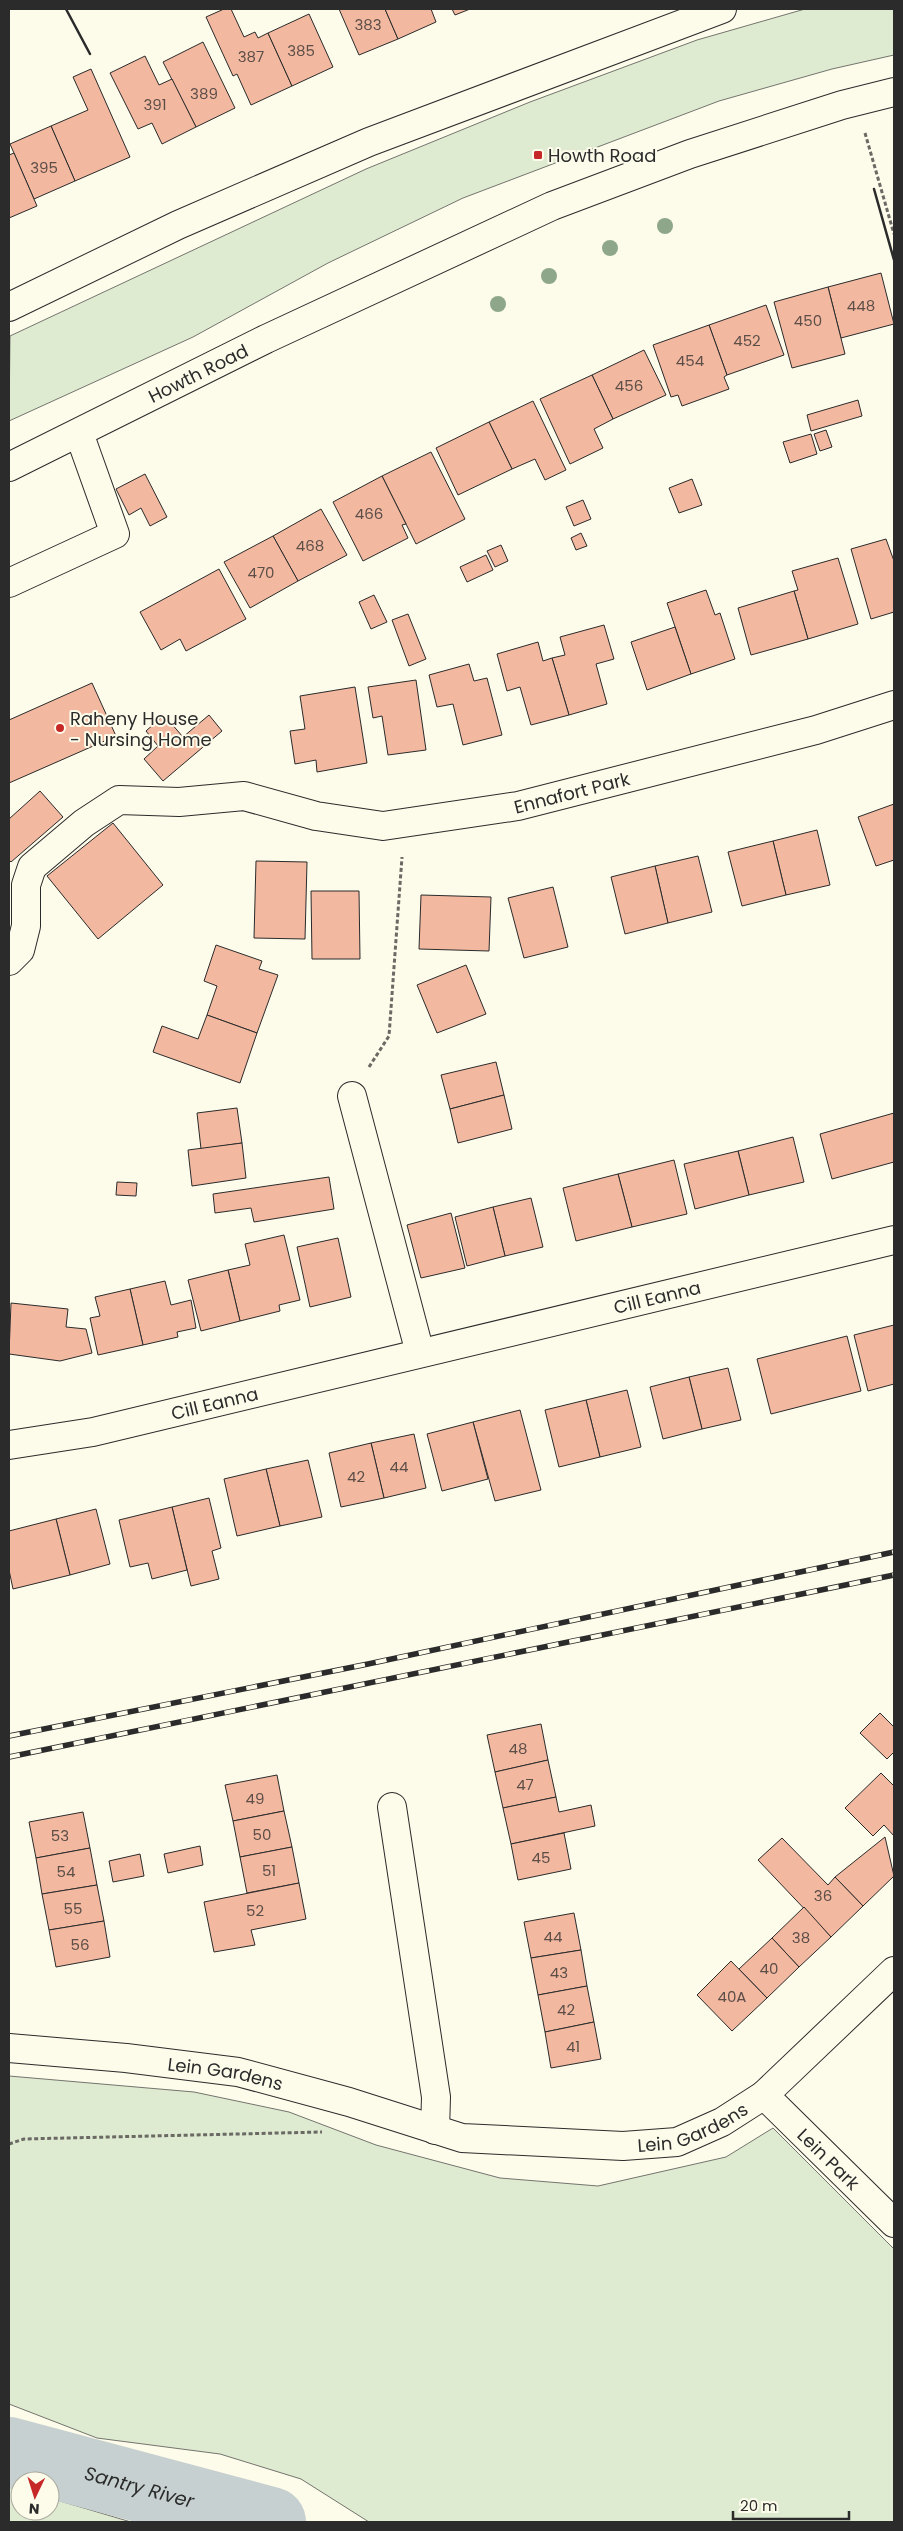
<svg xmlns="http://www.w3.org/2000/svg" width="903" height="2531" viewBox="0 0 903 2531" font-family="Poppins,sans-serif">
<rect width="100%" height="100%" fill="#fdfbea"/>
<g fill="#deebd1" stroke="#74746e">
<path d="M805,9H894V55L832,69L719,101L463,198L328,263L193,337L9,421L10,336L366,169L530,102L697,40Z"/>
<path d="M9,2076L194,2092L289,2112L376,2145L500,2178L598,2186L726,2157L773,2128L894,2249V2522H369L301,2479L220,2454L97,2438L9,2404Z"/>
<path d="M9,2485L20,2489V2511H50V2498L131,2522H9Z"/>
</g>
<g fill="none" stroke-linecap="round" stroke-linejoin="round">
<path stroke="#c7d0d0" stroke-width="70" id="s1" d="M9,2452L271,2522"/>
</g>
<g fill="#f2b8a0" stroke="#2b2b2b">
<path d="M224,9H231L244,37L255,32L258,38L268,33L292,86L251,105L237,74L233,76L206,17Z"/>
<path d="M339,9H385L398,39L359,55Z"/>
<path d="M385,9H431L436,22L398,39Z"/>
<path d="M452,9H470L455,15Z"/>
<path d="M309,14L333,67L292,86L268,33Z"/>
<path d="M203,42L235,108L196,127L163,62Z"/>
<path d="M145,56L159,85L172,79L196,127L162,144L152,123L138,129L110,73Z"/>
<path d="M91,69L130,157L75,181L51,126L88,110L73,77Z"/>
<path d="M51,126L75,181L34,199L10,144Z"/>
<path d="M14,153L37,206L9,218V155Z"/>
<path d="M881,273L894,324L841,338L828,287Z"/>
<path d="M828,287L845,354L792,368L774,302Z"/>
<path d="M766,305L784,355L727,375L709,325Z"/>
<path d="M709,325L727,375L724,377L729,389L682,406L678,395L671,397L653,345Z"/>
<path d="M644,350L666,395L613,419L592,375Z"/>
<path d="M592,375L613,419L594,429L603,448L570,464L540,399Z"/>
<path d="M858,400L862,416L811,431L807,415Z"/>
<path d="M533,401L566,470L545,480L535,459L512,469L489,422Z"/>
<path d="M489,422L512,469L458,495L436,448Z"/>
<path d="M826,430L832,447L820,451L814,434Z"/>
<path d="M811,434L817,454L790,463L783,442Z"/>
<path d="M431,452L465,519L416,544L382,476Z"/>
<path d="M145,474L167,517L150,526L141,508L129,515L116,489Z"/>
<path d="M382,476L406,524L402,525L408,538L363,561L333,502Z"/>
<path d="M692,479L702,505L679,513L669,488Z"/>
<path d="M583,500L591,519L574,526L566,507Z"/>
<path d="M321,509L347,555L298,581L273,536Z"/>
<path d="M581,533L587,546L576,550L571,538Z"/>
<path d="M273,536L298,581L250,608L224,562Z"/>
<path d="M886,539L894,561V612L871,619L851,549Z"/>
<path d="M501,545L508,561L495,567L487,551Z"/>
<path d="M486,555L493,570L467,582L460,567Z"/>
<path d="M838,558L858,624L808,639L794,591L798,590L792,571Z"/>
<path d="M219,569L246,619L186,651L180,639L161,650L140,612Z"/>
<path d="M706,590L715,615L720,613L735,659L691,674L667,603Z"/>
<path d="M794,591L808,639L751,655L738,608Z"/>
<path d="M374,595L387,622L371,629L359,602Z"/>
<path d="M408,614L426,659L409,666L392,620Z"/>
<path d="M604,625L614,659L596,664L607,704L569,715L552,658L565,655L560,637Z"/>
<path d="M675,627L691,674L647,690L631,642Z"/>
<path d="M538,642L543,661L552,658L569,715L531,725L520,687L507,691L497,654Z"/>
<path d="M469,664L474,681L487,678L502,735L463,745L453,704L437,707L429,675Z"/>
<path d="M416,680L426,750L388,755L382,716L373,718L368,687Z"/>
<path d="M92,683L116,736L9,783V720Z"/>
<path d="M355,687L367,763L317,772L316,760L295,764L290,731L305,729L300,696Z"/>
<path d="M164,715L183,737L209,715L222,731L163,781L144,759L158,746L146,731Z"/>
<path d="M40,791L63,817L11,862L9,860V819Z"/>
<path d="M894,804V860L876,866L858,817Z"/>
<path d="M113,823L163,885L98,939L47,876Z"/>
<path d="M817,830L830,885L786,895L773,841Z"/>
<path d="M773,841L786,895L742,906L728,852Z"/>
<path d="M698,856L712,912L668,923L655,866Z"/>
<path d="M256,861L307,862L305,939L254,938Z"/>
<path d="M655,866L668,923L625,934L611,877Z"/>
<path d="M553,887L568,947L524,958L508,898Z"/>
<path d="M311,891H359L360,959H312Z"/>
<path d="M421,895L491,897L489,951L419,949Z"/>
<path d="M216,945L262,961L259,969L278,975L257,1033L207,1015L217,986L204,981Z"/>
<path d="M466,965L486,1014L437,1033L417,985Z"/>
<path d="M207,1015L257,1033L240,1083L153,1052L162,1026L198,1039Z"/>
<path d="M496,1062L504,1095L450,1109L441,1075Z"/>
<path d="M504,1095L512,1129L458,1143L450,1109Z"/>
<path d="M237,1108L242,1143L201,1149L197,1113Z"/>
<path d="M894,1113V1162L832,1179L820,1134Z"/>
<path d="M793,1137L804,1182L749,1195L738,1151Z"/>
<path d="M242,1143L246,1178L192,1186L188,1150Z"/>
<path d="M738,1151L749,1195L695,1209L684,1164Z"/>
<path d="M674,1160L687,1214L632,1227L618,1174Z"/>
<path d="M618,1174L632,1227L576,1241L563,1188Z"/>
<path d="M329,1177L334,1209L254,1222L251,1208L215,1213L213,1194Z"/>
<path d="M117,1182L137,1183L136,1196L116,1195Z"/>
<path d="M531,1198L543,1247L505,1256L493,1207Z"/>
<path d="M493,1207L505,1256L467,1266L455,1217Z"/>
<path d="M451,1213L465,1268L421,1278L407,1225Z"/>
<path d="M284,1235L300,1300L279,1305L280,1311L240,1321L228,1270L250,1265L245,1244Z"/>
<path d="M338,1238L351,1297L310,1307L297,1247Z"/>
<path d="M228,1270L240,1321L201,1331L188,1280Z"/>
<path d="M165,1281L171,1305L191,1300L196,1328L177,1332L178,1337L143,1345L130,1289Z"/>
<path d="M130,1289L143,1345L98,1355L90,1318L100,1316L95,1297Z"/>
<path d="M11,1303L68,1309L66,1327L86,1329L92,1353L60,1361L9,1354Z"/>
<path d="M894,1325V1384L868,1391L854,1335Z"/>
<path d="M847,1336L861,1391L771,1414L757,1359Z"/>
<path d="M728,1368L741,1420L702,1429L689,1377Z"/>
<path d="M689,1377L702,1429L663,1439L650,1387Z"/>
<path d="M627,1390L641,1447L600,1457L586,1400Z"/>
<path d="M586,1400L600,1457L559,1467L545,1410Z"/>
<path d="M520,1410L541,1490L495,1501L473,1422Z"/>
<path d="M473,1422L488,1479L442,1491L427,1434Z"/>
<path d="M414,1434L426,1488L384,1498L371,1443Z"/>
<path d="M371,1443L384,1498L341,1507L329,1453Z"/>
<path d="M308,1460L322,1517L280,1526L266,1469Z"/>
<path d="M266,1469L280,1526L237,1536L224,1479Z"/>
<path d="M209,1498L221,1548L212,1551L219,1579L191,1586L172,1507Z"/>
<path d="M172,1507L187,1570L152,1579L148,1563L130,1567L119,1520Z"/>
<path d="M96,1509L110,1564L70,1575L56,1519Z"/>
<path d="M56,1519L70,1575L13,1589L9,1570V1531Z"/>
<path d="M880,1713L894,1727V1752L887,1759L860,1733Z"/>
<path d="M541,1724L548,1760L495,1772L487,1735Z"/>
<path d="M548,1760L556,1797L503,1808L495,1772Z"/>
<path d="M881,1773L894,1786V1836L884,1825L873,1836L845,1808Z"/>
<path d="M277,1775L284,1811L233,1821L225,1785Z"/>
<path d="M556,1797L559,1812L591,1805L595,1826L511,1844L503,1808Z"/>
<path d="M284,1811L292,1847L240,1857L233,1821Z"/>
<path d="M83,1812L90,1848L36,1858L29,1822Z"/>
<path d="M564,1833L571,1869L518,1880L511,1844Z"/>
<path d="M885,1837L894,1876L863,1906L835,1877Z"/>
<path d="M782,1838L828,1885L835,1877L863,1906L831,1937L758,1860Z"/>
<path d="M200,1846L203,1865L168,1873L164,1854Z"/>
<path d="M292,1847L299,1883L247,1893L240,1857Z"/>
<path d="M90,1848L97,1885L42,1894L36,1858Z"/>
<path d="M140,1854L144,1876L113,1882L109,1861Z"/>
<path d="M299,1883L306,1919L251,1930L255,1945L214,1952L204,1902Z"/>
<path d="M97,1885L104,1921L49,1930L42,1894Z"/>
<path d="M804,1907L831,1937L799,1967L772,1938Z"/>
<path d="M574,1913L581,1950L531,1958L524,1922Z"/>
<path d="M104,1921L110,1957L56,1967L49,1930Z"/>
<path d="M772,1938L799,1967L767,1998L739,1969Z"/>
<path d="M581,1950L587,1986L538,1995L531,1958Z"/>
<path d="M731,1961L767,1998L732,2031L697,1995Z"/>
<path d="M587,1986L594,2022L545,2032L538,1995Z"/>
<path d="M594,2022L601,2059L551,2068L545,2032Z"/>
</g>
<g fill="none" stroke-linecap="round" stroke-linejoin="round">
<g stroke="#2b2b2b" stroke-width="30">
<g id="minor">
<path d="M9,307L178,225L369,142L722,9"/>
<path d="M9,583L115,534L79,433"/>
<path id="s2" d="M9,961L20,950L26,926V885L32,867L84,823L119,800L179,802L244,796L316,816L383,826L518,806L816,730L894,705"/>
<path d="M352,1096L420,1353"/>
<path id="s3" d="M9,1445L93,1432L894,1240"/>
<path d="M392,1807L436,2097L435,2130"/>
<path id="s4" d="M9,2048L126,2058L238,2072L349,2102L462,2138L623,2146L677,2142L722,2122L764,2095L894,1971"/>
<path id="s5" d="M764,2095L894,2223"/>
</g>
</g>
<g stroke="#2b2b2b" stroke-width="30">
<g id="major">
<path id="s6" d="M9,467L266,339L552,206L690,154L842,105L894,92"/>
</g>
</g>
<g stroke="#6a6964" stroke-width="3" stroke-dasharray="4 2.5" stroke-linecap="butt">
<path d="M865,133L894,234"/>
<path d="M369,1067L389,1036L402,857"/>
<path d="M9,2144L24,2139L322,2132"/>
</g>
<use href="#minor" stroke="#fdfbea" stroke-width="28"/>
<use href="#major" stroke="#fdfbea" stroke-width="28"/>
<g stroke="#2b2b2b" stroke-width="5.5">
<g id="rail">
<path d="M9,1736L368,1664L894,1552"/>
<path d="M9,1757L894,1575"/>
</g>
</g>
<use href="#rail" stroke="#fdfbea" stroke-width="4" stroke-dasharray="11" stroke-linecap="butt"/>
<g stroke="#2b2b2b" stroke-width="2.5">
<path d="M66,9L90,54"/>
<path d="M874,189L894,260"/>
</g>
</g>
<g fill="#8ea78a">
<circle cx="665" cy="226" r="8"/>
<circle cx="610" cy="248" r="8"/>
<circle cx="549" cy="276" r="8"/>
<circle cx="498" cy="304" r="8"/>
</g>
<g fill="#c62828" stroke="#fdfbea" stroke-width="2">
<rect x="533" y="150" width="10" height="10" rx="2.5"/>
<circle cx="60" cy="728" r="5"/>
</g>
<g text-anchor="middle" dominant-baseline="central" stroke-width="4" stroke-linejoin="round" paint-order="stroke">
<g font-size="15" fill="#5d4e48">
<text x="368" y="24">383</text>
<text x="301" y="50">385</text>
<text x="251" y="56">387</text>
<text x="204" y="93">389</text>
<text x="155" y="104">391</text>
<text x="44" y="167">395</text>
<text x="861" y="305">448</text>
<text x="808" y="320">450</text>
<text x="747" y="340">452</text>
<text x="690" y="360">454</text>
<text x="629" y="385">456</text>
<text x="369" y="513">466</text>
<text x="310" y="545">468</text>
<text x="261" y="572">470</text>
<text x="399" y="1466">44</text>
<text x="356" y="1476">42</text>
<text x="518" y="1748">48</text>
<text x="525" y="1784">47</text>
<text x="255" y="1798">49</text>
<text x="262" y="1834">50</text>
<text x="60" y="1835">53</text>
<text x="541" y="1857">45</text>
<text x="269" y="1870">51</text>
<text x="66" y="1871">54</text>
<text x="823" y="1895">36</text>
<text x="73" y="1908">55</text>
<text x="255" y="1910">52</text>
<text x="553" y="1936">44</text>
<text x="801" y="1937">38</text>
<text x="80" y="1944">56</text>
<text x="769" y="1968">40</text>
<text x="559" y="1972">43</text>
<text x="732" y="1996">40A</text>
<text x="566" y="2009">42</text>
<text x="573" y="2046">41</text>
</g>
<g font-size="18" fill="#2b2b2b" stroke="#fdfbea" text-anchor="start">
<text x="548" y="155">Howth Road</text>
<text x="70" y="718">Raheny House<tspan x="70" dy="21">- Nursing Home</tspan></text>
</g>
<g font-size="18" fill="#2b2b2b" stroke="#fdfbea">
<text stroke="none"><textPath href="#s6" startOffset="211">Howth Road</textPath></text>
<text stroke="none"><textPath href="#s2" startOffset="670">Ennafort Park</textPath></text>
<text stroke="none"><textPath href="#s3" startOffset="665">Cill Eanna</textPath></text>
<text stroke="none"><textPath href="#s3" startOffset="210">Cill Eanna</textPath></text>
<text stroke="none"><textPath href="#s4" startOffset="218">Lein Gardens</textPath></text>
<text stroke="none"><textPath href="#s4" startOffset="698">Lein Gardens</textPath></text>
<text stroke="none"><textPath href="#s5" startOffset="91">Lein Park</textPath></text>
</g>
<g font-size="19" font-style="italic" fill="#2b2b2b" stroke="#fdfbea">
<text stroke="none"><textPath href="#s1" startOffset="135">Santry River</textPath></text>
</g>
</g>
<rect width="903" height="2531" fill="none" stroke="#2b2b2b" stroke-width="20"/>
<g transform="translate(35 2496) rotate(184)"><circle r="24" fill="#fdfbea" stroke="#a9a89e"/>
<path d="M0-4L9 19L0 12L-9 19Z" fill="#c62828"/>
<text y="-8" font-size="14" font-weight="bold" text-anchor="middle" fill="#2b2b2b">N</text>
</g>
<path d="M733 2511v8h116v-8" fill="none" stroke="#2b2b2b" stroke-width="2.5"/>
<text x="740" y="2511" font-size="15" fill="#2b2b2b" stroke="#fdfbea" stroke-width="4" paint-order="stroke">20 m</text>
</svg>
